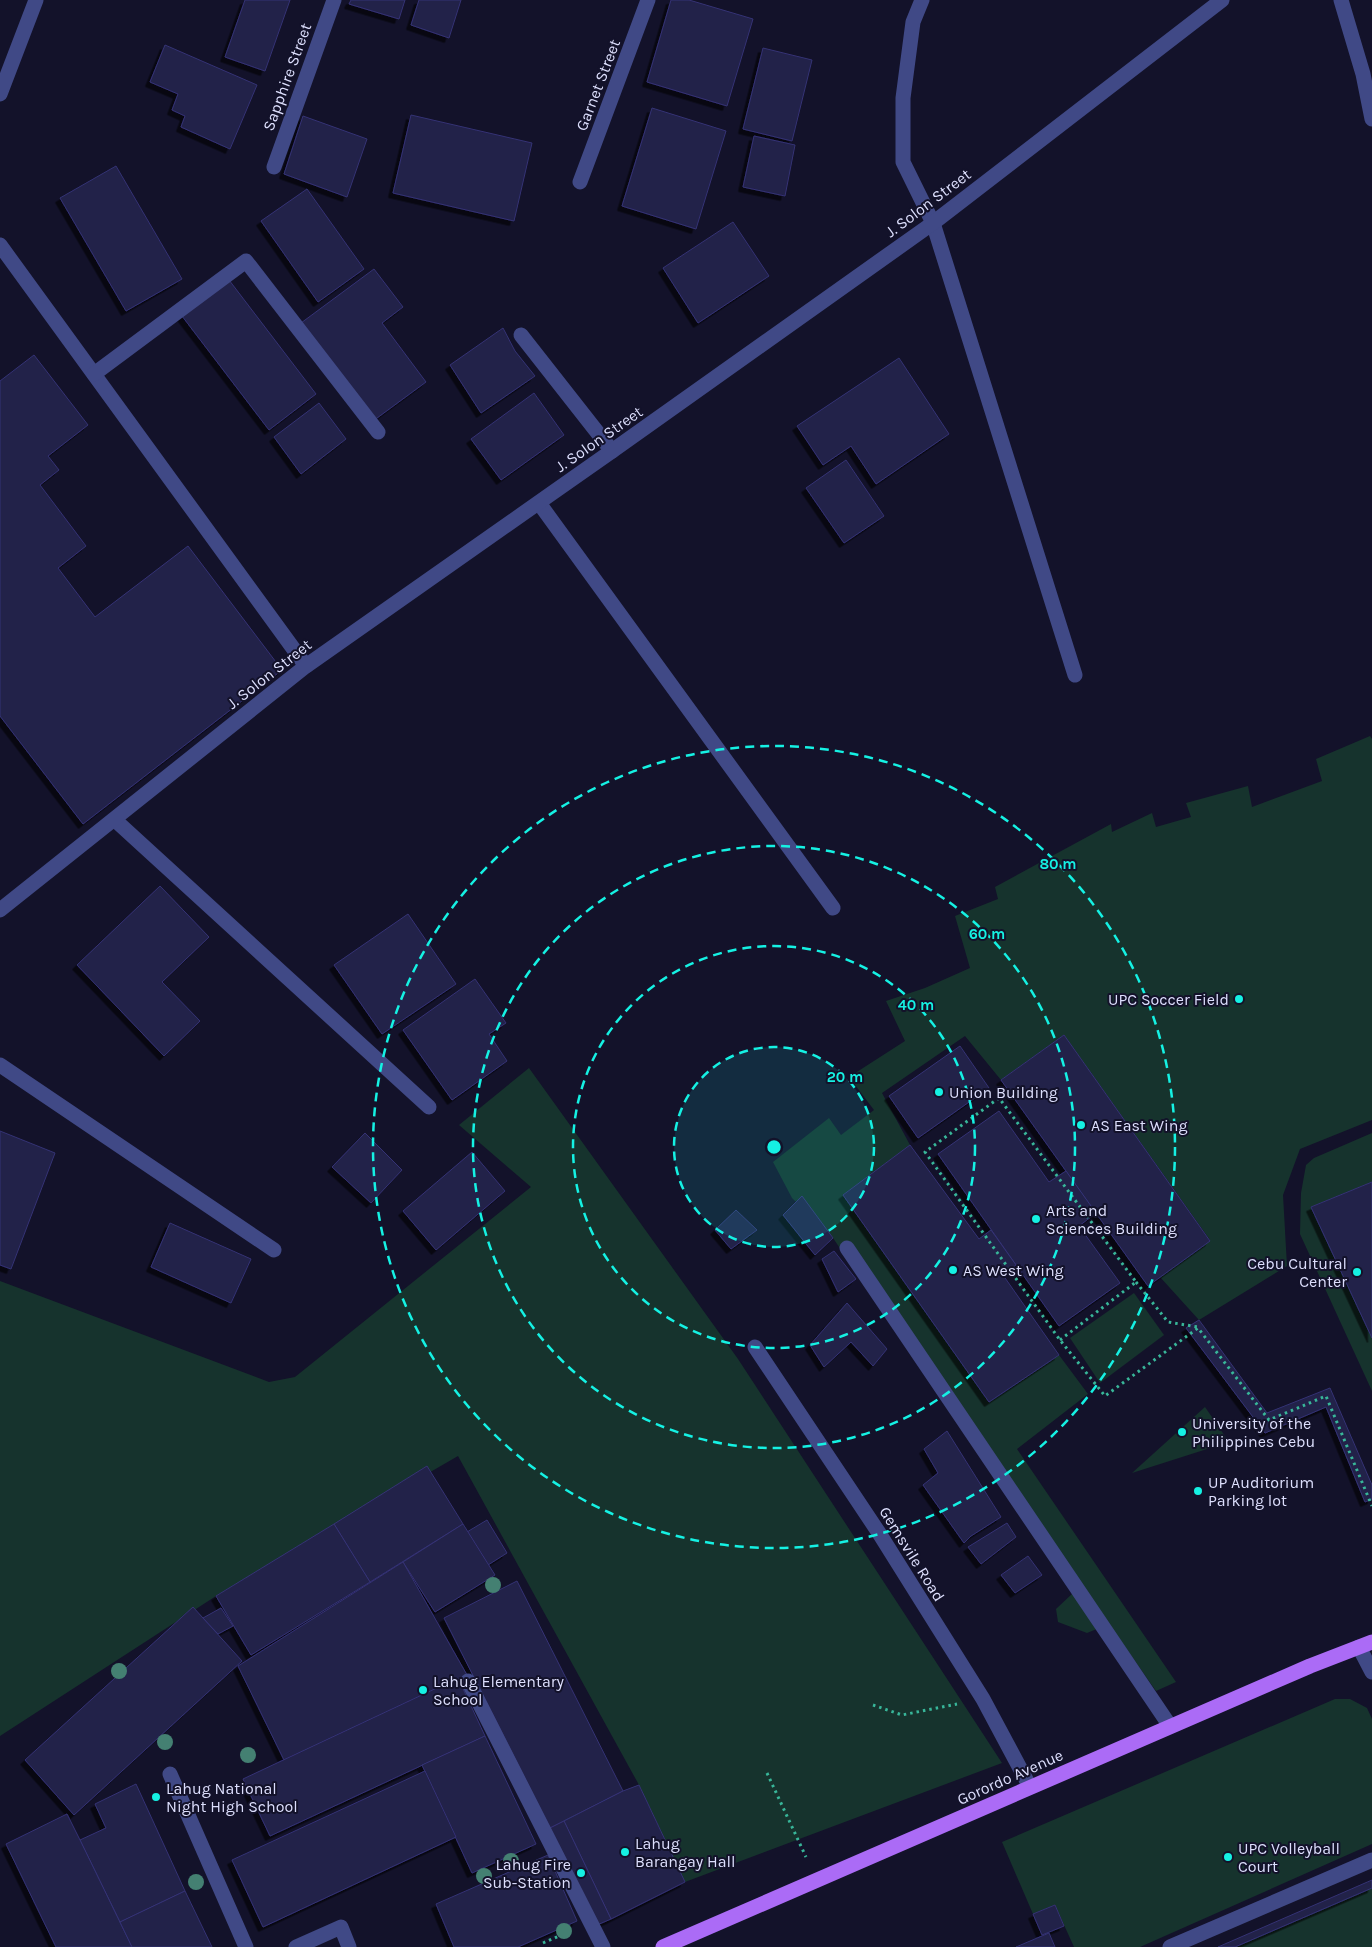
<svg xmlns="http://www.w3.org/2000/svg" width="1372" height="1947" viewBox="0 0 1372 1947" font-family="Karla,sans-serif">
<defs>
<filter id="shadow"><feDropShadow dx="-4.5" dy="4.5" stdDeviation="0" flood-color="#0009"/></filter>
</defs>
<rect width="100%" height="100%" fill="#13122a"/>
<g fill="#16332d">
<path d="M1370,736L1372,739V1120L1300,1149L1283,1195L1287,1266L1199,1320L1160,1277L1210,1240L1064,1035L1001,1080L965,1036L882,1093L910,1145L843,1195L989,1402L1059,1355L1088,1394L1017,1449L1176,1682L1156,1691L1109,1624L1087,1633L1058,1622L1056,1609L1073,1593L833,1238L792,1198L773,1162L829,1118L841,1135L874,1110L849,1077L905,1041L886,1001L925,988L970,968L955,916L998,899L995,887L1111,824L1112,832L1152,813L1156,827L1191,817L1186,803L1248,786L1252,807L1322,781L1316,759Z"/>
<path d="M529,1068L738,1359L1002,1763L685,1882L639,1785L458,1456L216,1596L0,1736V1281L269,1382L295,1377L531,1187L459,1125Z"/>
<path d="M1372,1133V1182L1311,1207L1372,1338V1391L1300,1234L1301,1193L1306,1165L1314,1158Z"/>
<path d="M1134,1293L1164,1335L1100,1383L1070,1338Z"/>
<path d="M1205,1407L1229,1442L1132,1473Z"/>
<path d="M1335,1699H1350L1367,1708L1372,1719V1844L1140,1947H1074L1055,1905L1033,1914L1002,1842Z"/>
<path d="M1372,1884V1947H1225Z"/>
</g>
<g fill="#21204a" stroke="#353374" filter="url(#shadow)">
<path d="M245,0H290L265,71L225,57Z"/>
<path d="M351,0H405L399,19L349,4Z"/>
<path d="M419,0H461L449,38L411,25Z"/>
<path d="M671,0H689L753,19L727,106L647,82Z"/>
<path d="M165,45L257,85L230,149L181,127L185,116L172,110L178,94L150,82Z"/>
<path d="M763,48L812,60L792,141L743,129Z"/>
<path d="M652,108L726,131L696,229L622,206Z"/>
<path d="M411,115L532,143L514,221L393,193Z"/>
<path d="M303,116L367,139L347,197L284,174Z"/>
<path d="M754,136L795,145L785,196L743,187Z"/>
<path d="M116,166L182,279L126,311L60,198Z"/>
<path d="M307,189L364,269L318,302L261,221Z"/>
<path d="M733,222L769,276L698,323L663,268Z"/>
<path d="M374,269L403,307L382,323L426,382L373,421L301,323Z"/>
<path d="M229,280L316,394L269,430L182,316Z"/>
<path d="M503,328L515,351L535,376L481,413L450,365Z"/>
<path d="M34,355L88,425L48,456L59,470L40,485L86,546L58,568L95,617L188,546L282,670L83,824L0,716V381Z"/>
<path d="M899,358L949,434L876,484L851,446L823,465L797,426Z"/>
<path d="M534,393L564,435L501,480L471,439Z"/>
<path d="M319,403L346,439L301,474L274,437Z"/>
<path d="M846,460L884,516L844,543L806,488Z"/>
<path d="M160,886L209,937L162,982L200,1021L164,1056L77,965Z"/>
<path d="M408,914L456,984L382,1034L334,965Z"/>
<path d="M475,979L506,1023L489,1034L507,1061L452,1100L403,1030Z"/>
<path d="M1064,1035L1210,1241L1148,1286L1001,1080Z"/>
<path d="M960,1046L989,1088L918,1138L889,1096Z"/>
<path d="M999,1111L1049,1182L1066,1171L1096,1213L1079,1226L1120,1283L1059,1326L938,1154Z"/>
<path d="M0,1131L55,1153L11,1269L0,1265Z"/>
<path d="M365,1133L402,1170L371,1203L332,1167Z"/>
<path d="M910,1145L979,1239L991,1230L1016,1265L1003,1275L1059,1355L989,1402L843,1195Z"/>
<path d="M472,1152L505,1191L436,1250L403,1211Z"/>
<path d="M1372,1182V1338L1311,1207Z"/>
<path d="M802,1196L833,1238L815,1255L783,1215Z"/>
<path d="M736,1210L757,1230L731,1249L715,1230Z"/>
<path d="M170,1223L251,1259L231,1303L151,1267Z"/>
<path d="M834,1251L856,1279L838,1292L822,1259Z"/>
<path d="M847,1303L887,1349L873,1366L851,1342L824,1367L810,1345Z"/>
<path d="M1199,1320L1267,1413L1330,1388L1372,1485V1499L1365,1502L1326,1407L1265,1433L1186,1328Z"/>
<path d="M947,1431L1001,1517L971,1536L964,1543L923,1485L938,1473L924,1449Z"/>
<path d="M427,1466L463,1524L370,1582L334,1524Z"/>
<path d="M487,1520L507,1553L488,1565L467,1532Z"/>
<path d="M1007,1523L1016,1537L981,1564L968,1547Z"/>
<path d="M334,1524L370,1582L251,1655L216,1596Z"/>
<path d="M463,1524L495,1575L435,1612L403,1562Z"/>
<path d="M1028,1556L1042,1575L1015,1593L1001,1575Z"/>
<path d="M403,1562L467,1675L284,1760L238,1666Z"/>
<path d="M517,1581L623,1791L550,1828L444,1618Z"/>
<path d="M193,1607L242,1661L74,1815L25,1760Z"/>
<path d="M221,1608L233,1626L218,1634L203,1618Z"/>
<path d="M458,1678L485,1736L270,1836L243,1779Z"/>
<path d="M485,1736L536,1844L472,1873L422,1765Z"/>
<path d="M425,1771L456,1837L263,1927L232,1860Z"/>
<path d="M136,1784L185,1891L120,1922L80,1840L106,1828L95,1804Z"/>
<path d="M639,1785L685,1882L611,1919L564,1821L623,1791Z"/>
<path d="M67,1814L80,1840L132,1947H56L6,1844Z"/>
<path d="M564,1821L611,1919L597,1925L550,1828Z"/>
<path d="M548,1855L577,1921L518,1947H454L436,1904Z"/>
<path d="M1372,1880V1888L1235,1947H1218Z"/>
<path d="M185,1891L212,1947H132L120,1922Z"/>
<path d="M1055,1905L1064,1926L1042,1935L1033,1914Z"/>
<path d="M1049,1933L1055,1947H1016Z"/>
</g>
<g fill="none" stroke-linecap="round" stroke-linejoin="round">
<g stroke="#38b699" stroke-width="3" stroke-dasharray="2.5 4" stroke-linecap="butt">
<path d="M1136,1282L1168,1322L1198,1327"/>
<path d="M1060,1340L1136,1282L999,1098L925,1152L1060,1340L1105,1396L1198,1328L1269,1420L1326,1396L1372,1506"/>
<path d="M873,1705L902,1715L957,1704"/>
<path d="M767,1773L806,1857"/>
<path d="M543,1943L568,1932"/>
</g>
<g stroke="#404986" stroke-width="15">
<path d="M922,0L913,22L903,98V162L933,223L1075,675"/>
<path d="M1341,0L1363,74L1372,119"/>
<path d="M0,94L36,0"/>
<path d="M274,167L334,0"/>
<path d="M580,182L648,0"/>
<path d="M0,245L306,666"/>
<path d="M521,335L612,451"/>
<path d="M94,374L246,261L378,432"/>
<path d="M539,503L833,908"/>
<path d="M115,820L429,1107"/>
<path d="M0,910L306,666L612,451L933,223L1222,0"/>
<path d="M0,1065L274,1250"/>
<path d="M847,1248L1170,1726"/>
<path d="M755,1347L879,1533L983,1699L1030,1787"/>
<path d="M1359,1647L1372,1672"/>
<path d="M468,1681L603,1947"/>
<path d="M170,1774L246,1947"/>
<path d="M296,1947L341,1927L349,1947"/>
<path d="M1170,1947L1372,1860"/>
</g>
<path stroke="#ab6bf6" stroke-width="15" d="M663,1947L1310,1666L1372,1642"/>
</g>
<g fill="#448072">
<circle cx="493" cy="1585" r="8"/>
<circle cx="119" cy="1671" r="8"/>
<circle cx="165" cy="1742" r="8"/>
<circle cx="248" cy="1755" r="8"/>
<circle cx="511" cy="1861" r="8"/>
<circle cx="484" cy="1876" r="8"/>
<circle cx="196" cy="1882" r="8"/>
<circle cx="564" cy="1931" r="8"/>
</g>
<circle cx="774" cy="1147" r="100" fill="#15f1e3" fill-opacity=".12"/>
<g fill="none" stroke="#15f1e3" stroke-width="2.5" stroke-dasharray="9 6">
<circle cx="774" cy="1147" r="100"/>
<circle cx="774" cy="1147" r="201"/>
<circle cx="774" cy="1147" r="301"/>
<circle cx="774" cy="1147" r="401"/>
</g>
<g fill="#15f1e3" stroke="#13122a" stroke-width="2">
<circle cx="1239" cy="999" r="5"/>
<circle cx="939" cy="1092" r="5"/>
<circle cx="1081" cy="1125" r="5"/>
<circle cx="1036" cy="1219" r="5"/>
<circle cx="953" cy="1270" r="5"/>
<circle cx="1357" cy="1272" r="5"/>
<circle cx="1182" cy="1432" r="5"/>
<circle cx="1198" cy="1491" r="5"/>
<circle cx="423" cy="1690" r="5"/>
<circle cx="156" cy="1797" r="5"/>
<circle cx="625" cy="1852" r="5"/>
<circle cx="1228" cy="1857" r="5"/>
<circle cx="581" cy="1873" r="5"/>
</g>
<g text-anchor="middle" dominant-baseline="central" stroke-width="4" stroke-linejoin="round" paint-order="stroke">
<g font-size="16" fill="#dddffd" stroke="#13122a">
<text transform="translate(287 77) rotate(-70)">Sapphire Street</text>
<text transform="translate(598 85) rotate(-69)">Garnet Street</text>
<text transform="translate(928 203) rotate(-37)">J. Solon Street</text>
<text transform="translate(599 439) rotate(-35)">J. Solon Street</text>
<text transform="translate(269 674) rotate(-38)">J. Solon Street</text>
<text transform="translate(912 1554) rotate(58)">Gemsvile Road</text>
<text transform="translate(1010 1777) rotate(-24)">Gorordo Avenue</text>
</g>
<g font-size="16" fill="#dddffd" stroke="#13122a" text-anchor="start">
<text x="1229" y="999" text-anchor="end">UPC Soccer Field</text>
<text x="949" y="1092">Union Building</text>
<text x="1091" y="1125">AS East Wing</text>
<text x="1046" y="1210">Arts and<tspan x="1046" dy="18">Sciences Building</tspan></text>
<text x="1347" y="1263" text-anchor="end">Cebu Cultural<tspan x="1347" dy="18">Center</tspan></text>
<text x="963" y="1270">AS West Wing</text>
<text x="1192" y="1423">University of the<tspan x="1192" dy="18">Philippines Cebu</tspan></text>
<text x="1208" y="1482">UP Auditorium<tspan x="1208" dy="18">Parking lot</tspan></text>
<text x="433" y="1681">Lahug Elementary<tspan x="433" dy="18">School</tspan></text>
<text x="166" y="1788">Lahug National<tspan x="166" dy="18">Night High School</tspan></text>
<text x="635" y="1843">Lahug<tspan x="635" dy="18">Barangay Hall</tspan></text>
<text x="1238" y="1848">UPC Volleyball<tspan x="1238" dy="18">Court</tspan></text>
<text x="571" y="1864" text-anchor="end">Lahug Fire<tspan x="571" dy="18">Sub-Station</tspan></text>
</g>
</g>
<circle cx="774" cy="1147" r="8" fill="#15f1e3" stroke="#13122a" stroke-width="2.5"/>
<g font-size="15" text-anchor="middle" font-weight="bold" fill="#15f1e3" stroke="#13122a" stroke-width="4" stroke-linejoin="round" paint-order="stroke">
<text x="1058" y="869">80 m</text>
<text x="987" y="939">60 m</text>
<text x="916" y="1010">40 m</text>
<text x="845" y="1082">20 m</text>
</g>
</svg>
